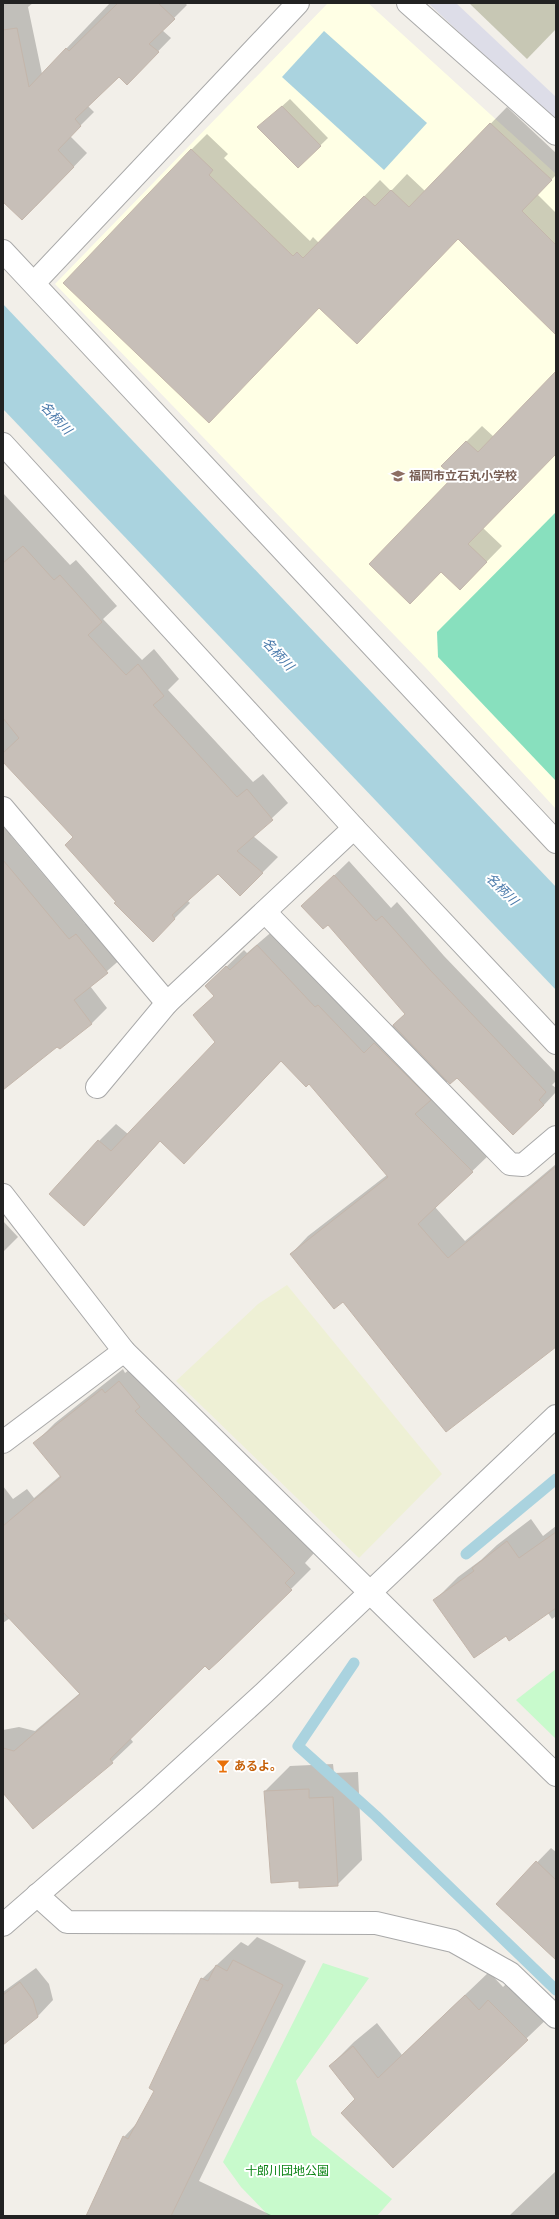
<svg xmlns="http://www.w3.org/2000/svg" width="559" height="2219" viewBox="0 0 559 2219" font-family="'Fira Sans Condensed','Noto Sans JP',sans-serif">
<rect width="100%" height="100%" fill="#f2efe9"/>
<path fill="#ffffe5" d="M328,3H368L556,174V809L426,668L55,284Z"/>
<path fill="#c7c7b4" d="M469,3H556V29L527,59Z"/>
<path fill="#eef0d5" d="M287,1285L442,1474L359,1558L176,1381L258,1304Z"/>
<g fill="#c8facc">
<path d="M556,1669V1739L516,1700Z"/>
<path d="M323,1963L369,1978L296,2081L312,2135L392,2199L377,2216H269L241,2187L223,2162Z"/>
</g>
<path fill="#88e0be" d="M556,512V781L438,657L437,632Z"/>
<path fill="#dddde8" d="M428,3H456L556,97V123Z"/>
<g fill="#aad3df">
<path d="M324,31L427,123L384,170L282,77Z"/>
<path d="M3,304L556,887V990L3,409Z"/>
</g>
<g fill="#0003">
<path d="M3,3H33L28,7L42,74L110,3H185L187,5L162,30L171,38L140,70L119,76L88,106L94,112L70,136L87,153L36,206L3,200Z"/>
<path d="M290,99L328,138L298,167L259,127Z"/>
<path d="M507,107L556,153V175L537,194L556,213V334L458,238L319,307L224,406L191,150L207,134L228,154L224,158L310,241L313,237L319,243L380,180L391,191L407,174L425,191Z"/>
<path d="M556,373V453L483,528L502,546L460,589L455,477L466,442L482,426L494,437Z"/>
<path d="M3,493L70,565L76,560L117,606L103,619L142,660L154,649L179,679L168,690L253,782L263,774L288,803L253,836L278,857L240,895L218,872L187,900L190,903L153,940L117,901L74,837L3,760Z"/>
<path d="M3,807L19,828L11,836L85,924L92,919L123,957L90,986L107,1008L92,1023L60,1048L57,1045L3,1089Z"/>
<path d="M349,861L391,908L397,902L444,956L556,1073V1081L552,1085L556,1088V1092L544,1105L457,1077L448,1081L433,1097L490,1154L435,1207L465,1241L556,1164V1347L343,1300L291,1254L308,1236L387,1175L309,1082L282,1060L202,1145L161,1140L84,1225L99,1141L116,1124L128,1134L216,1042L194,1015L215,995L224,969L244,950L247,953L275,929L381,1036L406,1013L317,892Z"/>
<path d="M3,1221L18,1237L3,1252Z"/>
<path d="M140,1361L315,1552L305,1563L311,1569L291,1589L205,1665L130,1738L133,1742L112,1762L34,1828L3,1792V1730L19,1727L35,1731L80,1693L10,1618L3,1623V1486L13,1499L27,1489L34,1498L61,1475L35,1443L55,1423L123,1369L125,1373Z"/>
<path d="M531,1519L543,1536L556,1526V1616L552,1619L548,1613L506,1635L435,1600L458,1577L481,1560L497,1545Z"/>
<path d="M333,1764L334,1773L358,1772L362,1860L337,1885L265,1791L290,1766Z"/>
<path d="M551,1848L556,1852V1959L497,1904Z"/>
<path d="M257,1937L306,1961L199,2181L273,2216H87L124,2137L138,2122L155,2091L202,1979L241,1942L248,1946Z"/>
<path d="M36,1968L49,1984L53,2000L38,2016L3,2043V1992Z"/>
<path d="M489,1972L503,1987L513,1977L551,2015L393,2166L356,2099L330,2066L354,2042L377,2023L402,2055Z"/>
<path d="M556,2171V2216H509Z"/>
</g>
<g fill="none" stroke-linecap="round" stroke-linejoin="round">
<g stroke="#aad3df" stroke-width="11">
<path d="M466,1554L556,1479"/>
<path d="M354,1663L298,1746L376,1816L556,1990"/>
</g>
</g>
<g fill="#c7bfb8" stroke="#c4b6ab">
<path d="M118,3H158L175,19L149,44L159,52L127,85L119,77L75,119L81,126L58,150L74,167L22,220L3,202V30L17,28L29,87L66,48L69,51Z"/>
<path d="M282,106L321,146L298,168L257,127Z"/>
<path d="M490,123L552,180L522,211L556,245V335L458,239L357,344L319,308L209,423L63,283L191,149L213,170L209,175L293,256L297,252L303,258L364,196L375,206L391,190L409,207Z"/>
<path d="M556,371V454L468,544L487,562L460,590L441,572L410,604L369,564L453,477L441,466L466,441L478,452Z"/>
<path d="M23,546L54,580L60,575L102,622L88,635L126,675L138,664L164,696L153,705L237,797L247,789L273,820L237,851L263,873L240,896L218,874L172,915L175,919L153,942L114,903L116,902L65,845L73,837L3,762V753L19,738L3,718V563Z"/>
<path d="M3,860L69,939L76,934L108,973L74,1000L92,1024L60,1049L57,1047L3,1090Z"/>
<path d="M334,875L376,921L382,916L430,970L546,1092L539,1100L544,1105L513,1135L457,1078L450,1084L393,1025L405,1014L328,925L323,929L301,906Z"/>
<path d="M257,945L315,1007L318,1005L364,1053L374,1043L431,1100L415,1114L473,1172L418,1224L448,1258L556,1166V1347L446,1432L343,1302L334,1309L290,1254L388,1177L309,1084L306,1087L281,1061L184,1164L160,1141L84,1226L49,1194L98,1140L111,1151L215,1042L193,1015L214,996L205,986L226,966L230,970Z"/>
<path d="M119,1381L140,1407L135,1411L295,1573L285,1583L292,1590L221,1659L209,1670L205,1666L110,1759L113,1763L33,1829L3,1793V1748L14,1751L80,1694L3,1612V1526L61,1477L33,1443L102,1389L105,1393Z"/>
<path d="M556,1532V1608L509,1641L506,1636L474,1658L433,1600L474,1571L472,1568L507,1541L519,1558Z"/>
<path d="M309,1789V1798L333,1797L338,1886L299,1888V1881L271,1883L264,1791Z"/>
<path d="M536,1861L556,1880V1960L496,1904Z"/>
<path d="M233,1960L283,1985L171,2216H86L123,2136L128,2139L154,2091L149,2088L201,1978L208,1981L216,1965L227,1971Z"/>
<path d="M20,1982L33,2000L38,2017L3,2045V1995Z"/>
<path d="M465,1995L479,2010L488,2000L528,2040L393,2168L341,2113L355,2099L329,2066L353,2046L378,2078Z"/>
</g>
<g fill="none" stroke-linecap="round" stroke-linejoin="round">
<g stroke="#a9a9a9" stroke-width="24">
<g id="minor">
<path d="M408,3L556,134"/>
<path d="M3,251L556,842"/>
<path d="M34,283L298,3"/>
<path d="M3,444L354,828L556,1043"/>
<path d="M3,808L167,1003"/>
<path d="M265,912L510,1164L523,1165L556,1137"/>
<path d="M97,1087L167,1003L354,828"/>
<path d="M3,1195L124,1351L556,1775"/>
<path d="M3,1442L124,1351"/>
<path d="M37,1895L67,1922L376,1923L453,1941L510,1973L556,2017"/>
<path d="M3,1925L149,1798L264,1693L556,1416"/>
</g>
</g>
<use href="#minor" stroke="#fff" stroke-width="22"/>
</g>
<defs>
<g id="school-bare" transform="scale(1.08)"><path d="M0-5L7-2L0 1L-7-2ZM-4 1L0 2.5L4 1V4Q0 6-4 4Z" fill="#8d6e63" stroke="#fff" stroke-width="2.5" paint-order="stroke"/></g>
<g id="bar-bare" transform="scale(1.08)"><path d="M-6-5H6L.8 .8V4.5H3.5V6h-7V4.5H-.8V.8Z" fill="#e8710a" stroke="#fff" stroke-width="2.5" paint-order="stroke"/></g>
</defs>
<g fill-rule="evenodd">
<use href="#school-bare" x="398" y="476"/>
<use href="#bar-bare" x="223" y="1766"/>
</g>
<g text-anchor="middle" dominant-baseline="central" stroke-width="4" stroke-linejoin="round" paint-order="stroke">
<g font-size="12" font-weight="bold" fill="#785e54" stroke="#fff" text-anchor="start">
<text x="409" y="476">福岡市立石丸小学校</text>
</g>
<g font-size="12" font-weight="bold" fill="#c56008" stroke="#fff" text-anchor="start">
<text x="234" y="1766">あるよ。</text>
</g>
<g font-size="12" fill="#0c8416" stroke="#fff">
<text x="287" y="2171">十郎川団地公園</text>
</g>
<g font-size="13" font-style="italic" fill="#4a7aab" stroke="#fff">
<text transform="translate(56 418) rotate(47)">名柄川</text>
<text transform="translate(278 654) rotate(47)">名柄川</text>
<text transform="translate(502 889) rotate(45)">名柄川</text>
</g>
</g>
<rect width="559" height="2219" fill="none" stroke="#222222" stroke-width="8"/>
</svg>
